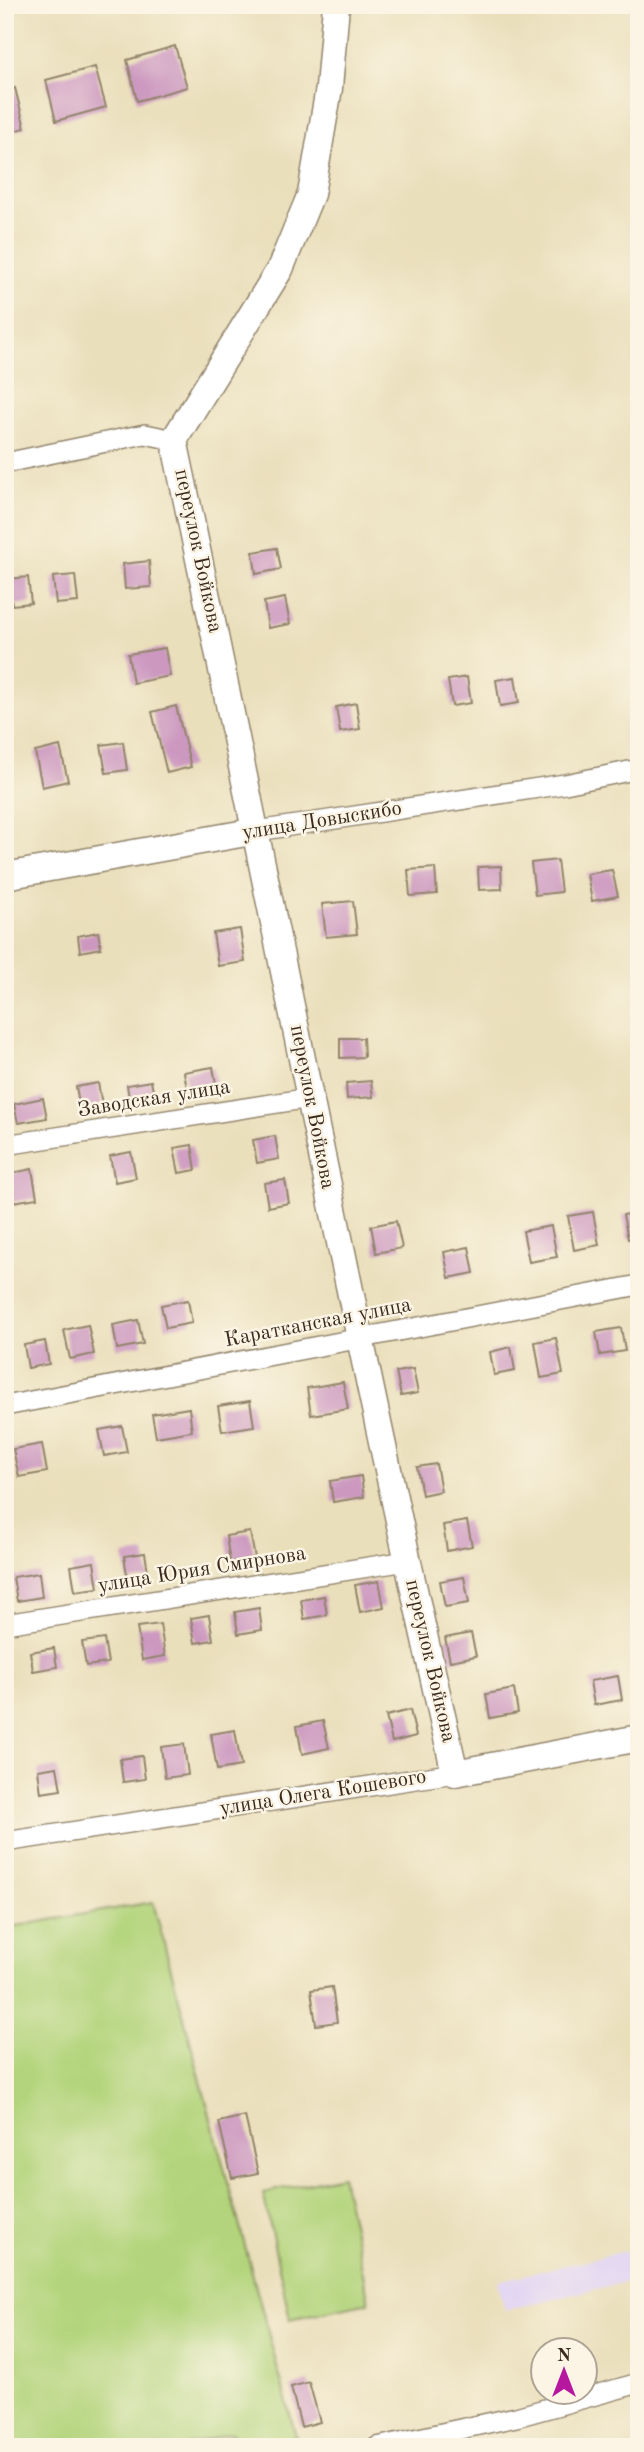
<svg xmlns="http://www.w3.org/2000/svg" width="644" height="2452" viewBox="0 0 644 2452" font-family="'Old Standard TT',serif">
<rect width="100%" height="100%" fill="#fcf5e5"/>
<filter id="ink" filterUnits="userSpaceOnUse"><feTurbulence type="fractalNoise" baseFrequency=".0143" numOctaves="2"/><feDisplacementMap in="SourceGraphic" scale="14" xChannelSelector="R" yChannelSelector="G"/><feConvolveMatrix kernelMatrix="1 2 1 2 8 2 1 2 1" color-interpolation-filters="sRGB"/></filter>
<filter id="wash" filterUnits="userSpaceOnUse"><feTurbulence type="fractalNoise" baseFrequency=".00686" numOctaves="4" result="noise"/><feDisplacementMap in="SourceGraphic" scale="28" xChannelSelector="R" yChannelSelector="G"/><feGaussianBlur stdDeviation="1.57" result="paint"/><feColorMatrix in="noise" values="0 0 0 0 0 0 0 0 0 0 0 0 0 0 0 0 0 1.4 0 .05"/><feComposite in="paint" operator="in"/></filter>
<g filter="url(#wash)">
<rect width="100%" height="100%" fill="#eadfbb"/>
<path fill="#e1d4f4" d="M639,2248V2279L505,2310L498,2281Z"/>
<g fill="#b3d47c" stroke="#777f4d" stroke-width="2">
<path d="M153,1902L296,2437L252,2447H238L233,2433L179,2447H5V1928Z"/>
<path d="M342,2176L369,2302L290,2319L263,2193Z"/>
</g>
<g id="blocks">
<g fill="#cc98c0">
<path d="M175,46L187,87L137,101L127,60Z"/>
<path d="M95,67L106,107L56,121L46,80Z"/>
<path d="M15,88L25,128L5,133V91Z"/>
<path d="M277,548L281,569L256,574L253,552Z"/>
<path d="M149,561L151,587L125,589L123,564Z"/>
<path d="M75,575L78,602L56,604L53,577Z"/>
<path d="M28,577L31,603L12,605L9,579Z"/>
<path d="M285,598L290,624L268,628L264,602Z"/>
<path d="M165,648L170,676L133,683L128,654Z"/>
<path d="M467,677L471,703L452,706L448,680Z"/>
<path d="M515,677L519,703L500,706L496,680Z"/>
<path d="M356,703L360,729L340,732L336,707Z"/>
<path d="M176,706L191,767L167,773L152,712Z"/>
<path d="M123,742L127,770L106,773L101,745Z"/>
<path d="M60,746L68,781L42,787L35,752Z"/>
<path d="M557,860L561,892L535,895L531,863Z"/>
<path d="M501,866L502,889L479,890L478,867Z"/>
<path d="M435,868L437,894L410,896L408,870Z"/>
<path d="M612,870L618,896L592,901L587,874Z"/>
<path d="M353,901L357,934L326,937L322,904Z"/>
<path d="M240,929L245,962L218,966L213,933Z"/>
<path d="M98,932L101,948L80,952L78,936Z"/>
<path d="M340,1038H363L364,1057L340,1058Z"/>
<path d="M213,1067L217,1090L188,1095L184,1072Z"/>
<path d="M151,1081L155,1101L130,1106L127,1085Z"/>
<path d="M371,1081L373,1097L347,1099L346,1083Z"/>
<path d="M98,1083L103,1110L81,1114L76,1087Z"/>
<path d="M43,1098L47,1118L18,1123L14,1104Z"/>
<path d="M275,1136L279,1159L257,1163L253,1140Z"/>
<path d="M192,1145L196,1170L179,1173L174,1148Z"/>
<path d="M131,1152L136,1178L115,1182L110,1156Z"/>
<path d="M32,1169L37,1198L13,1202L8,1174Z"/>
<path d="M285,1180L289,1203L268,1207L264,1183Z"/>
<path d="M593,1212L599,1245L574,1250L568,1216Z"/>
<path d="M639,1212V1237L628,1239L623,1215Z"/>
<path d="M396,1221L402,1248L376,1253L371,1226Z"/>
<path d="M551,1226L557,1257L529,1262L523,1231Z"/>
<path d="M469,1247L474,1273L449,1278L444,1252Z"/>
<path d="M188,1300L192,1323L166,1328L161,1305Z"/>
<path d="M138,1320L143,1344L117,1349L113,1325Z"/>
<path d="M88,1325L94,1354L70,1359L64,1330Z"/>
<path d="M621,1328L625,1351L600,1355L596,1332Z"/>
<path d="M556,1338L563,1374L541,1378L535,1342Z"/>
<path d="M45,1341L49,1364L28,1368L24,1345Z"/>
<path d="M511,1347L515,1371L494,1375L490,1352Z"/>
<path d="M413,1369L418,1393L401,1396L396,1372Z"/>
<path d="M343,1382L348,1409L311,1415L307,1388Z"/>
<path d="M250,1401L254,1426L222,1431L218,1406Z"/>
<path d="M189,1408L192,1431L156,1437L152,1414Z"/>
<path d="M122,1426L127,1452L104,1456L99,1430Z"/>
<path d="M42,1444L47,1472L19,1477L13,1449Z"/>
<path d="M436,1464L441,1491L422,1495L417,1467Z"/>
<path d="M361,1476L364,1497L333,1502L330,1481Z"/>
<path d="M467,1521L472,1546L447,1551L443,1525Z"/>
<path d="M250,1532L255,1558L230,1562L226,1536Z"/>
<path d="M145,1553L149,1578L128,1581L124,1556Z"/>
<path d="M94,1562L98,1588L75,1591L71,1566Z"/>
<path d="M39,1573L42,1597L17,1601L13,1577Z"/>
<path d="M464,1577L469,1603L445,1607L440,1581Z"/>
<path d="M379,1581L384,1607L360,1612L355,1585Z"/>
<path d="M324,1596L327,1615L304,1619L301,1600Z"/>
<path d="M259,1608L262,1630L238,1634L235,1612Z"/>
<path d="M209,1615L213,1640L195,1643L191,1618Z"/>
<path d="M160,1624L165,1656L142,1660L137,1627Z"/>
<path d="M471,1633L476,1656L450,1661L445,1638Z"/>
<path d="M104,1639L108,1663L86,1666L82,1642Z"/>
<path d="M54,1648L57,1667L33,1671L30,1652Z"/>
<path d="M618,1676L622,1700L594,1705L590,1681Z"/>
<path d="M514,1689L518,1713L490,1718L486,1694Z"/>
<path d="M410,1710L416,1736L392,1742L386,1716Z"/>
<path d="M323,1721L329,1748L302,1754L297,1726Z"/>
<path d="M235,1730L241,1766L217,1770L211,1734Z"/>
<path d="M184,1744L188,1775L165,1778L161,1747Z"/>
<path d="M142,1756L145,1779L123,1782L120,1759Z"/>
<path d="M57,1767L61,1790L41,1793L38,1770Z"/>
<path d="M332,1987L337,2022L316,2025L311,1990Z"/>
<path d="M245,2116L258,2173L232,2178L219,2122Z"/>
<path d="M309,2382L320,2422L301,2427L291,2387Z"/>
</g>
</g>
</g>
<g filter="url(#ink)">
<use href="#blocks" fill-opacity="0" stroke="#92846c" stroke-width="2"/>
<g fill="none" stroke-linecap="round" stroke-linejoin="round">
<g stroke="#92846c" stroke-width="22">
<g id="street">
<path d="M5,463L145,434L174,440"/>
<path d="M257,831L565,784L639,769"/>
<path d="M5,1145L310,1098"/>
<path d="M5,1406L639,1285"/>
<path d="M5,1624L407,1561"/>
<path d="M5,1842L455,1773"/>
<path d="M377,2447L516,2417L639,2383"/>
</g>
</g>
<g stroke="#92846c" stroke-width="29">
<g id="secondary">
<path d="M336,5L329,88L311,194L280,269L174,440C268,884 354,1330 455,1773L639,1738"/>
<path d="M5,876L257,831"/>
</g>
</g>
<use href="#street" stroke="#fff" stroke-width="19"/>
<use href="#secondary" stroke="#fff" stroke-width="26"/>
</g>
</g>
<g text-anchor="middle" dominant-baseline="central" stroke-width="5" stroke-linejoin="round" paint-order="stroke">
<g font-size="21" fill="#3b2a1e" stroke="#fcf5e5">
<text transform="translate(198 551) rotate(78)">переулок Войкова</text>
<text transform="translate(322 821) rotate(-9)">улица Довыскибо</text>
<text transform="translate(154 1099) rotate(-9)">Заводская улица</text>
<text transform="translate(312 1107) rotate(79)">переулок Войкова</text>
<text transform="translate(318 1323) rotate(-11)">Каратканская улица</text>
<text transform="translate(202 1570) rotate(-9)">улица Юрия Смирнова</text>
<text transform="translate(430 1661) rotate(77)">переулок Войкова</text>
<text transform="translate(323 1793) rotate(-9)">улица Олега Кошевого</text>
</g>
</g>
<rect width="644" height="2452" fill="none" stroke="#fcf5e5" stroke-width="28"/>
<g transform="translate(564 2371)"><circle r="33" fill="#fcf5e5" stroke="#afa495" stroke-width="2"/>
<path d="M0-5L12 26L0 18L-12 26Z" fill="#b5179e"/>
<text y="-10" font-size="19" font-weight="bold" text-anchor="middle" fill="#3b2a1e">N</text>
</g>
</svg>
